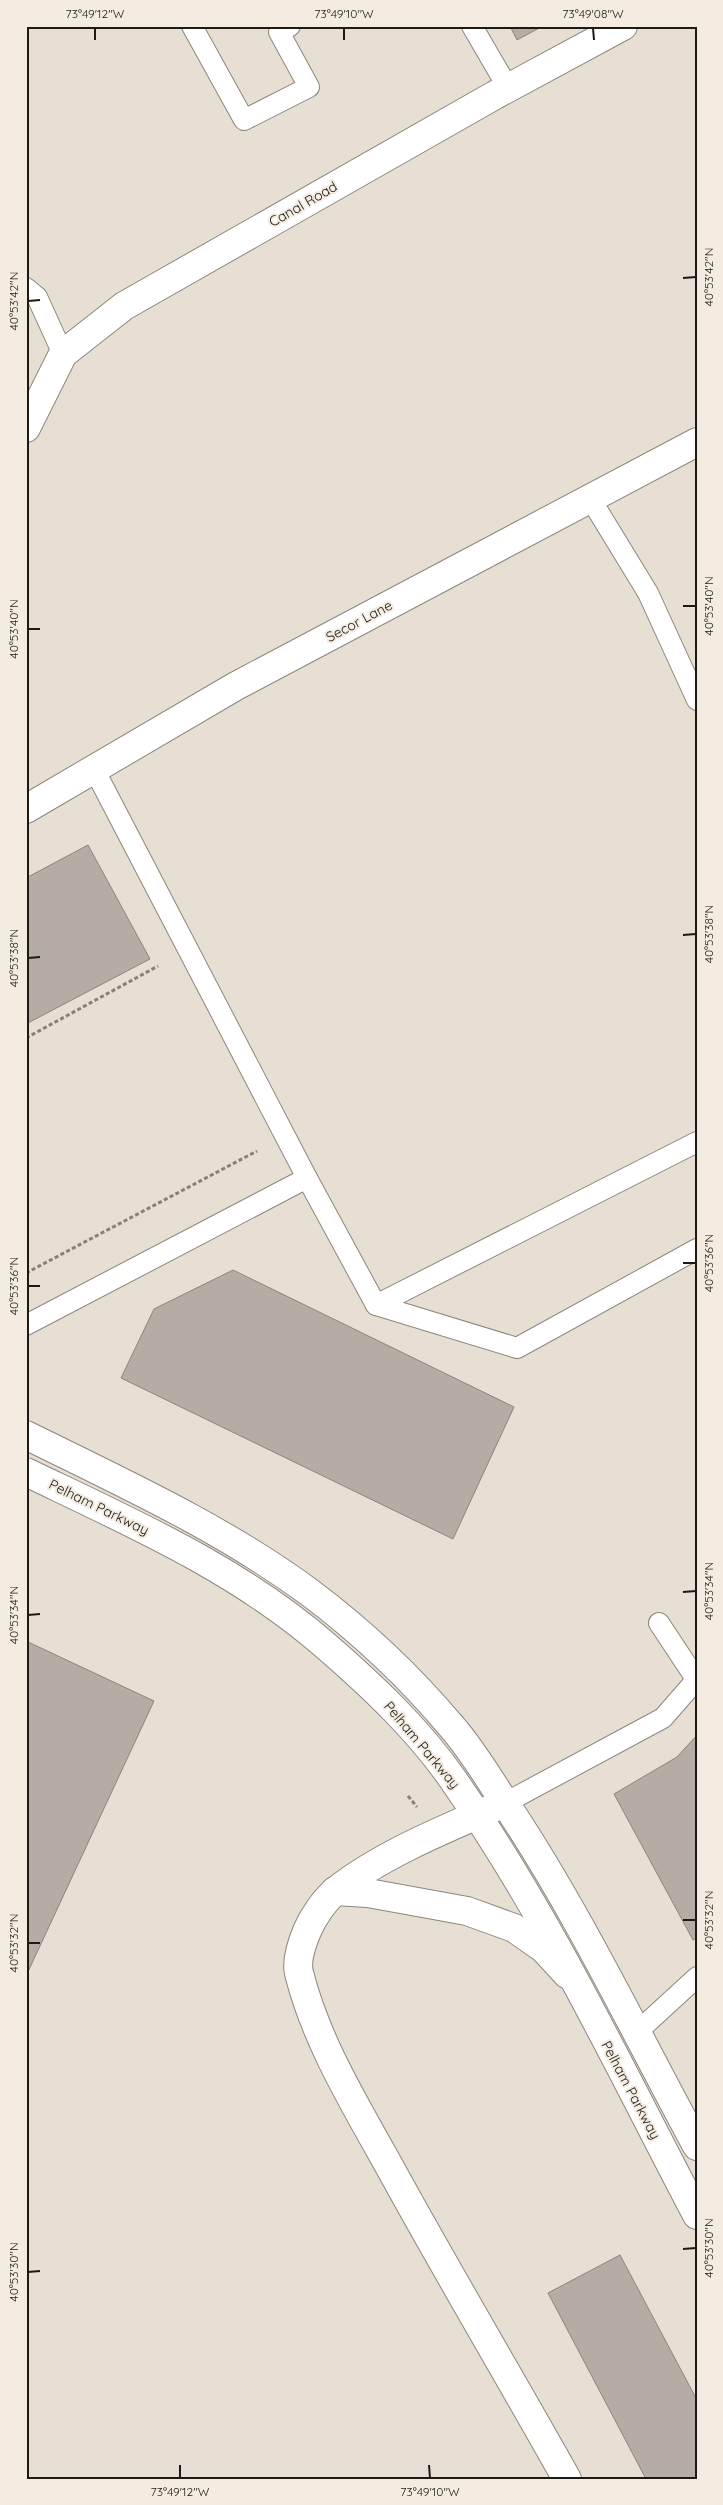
<svg xmlns="http://www.w3.org/2000/svg" width="723" height="2505" viewBox="0 0 723 2505" font-family="Quicksand,sans-serif">
<rect width="100%" height="100%" fill="#e7ded4"/>
<g fill="#b5ada3" stroke="#8d857c">
<path d="M510,26H543L517,40Z"/>
<path d="M88,845L150,959L26,1024V878Z"/>
<path d="M233,1270L514,1407L453,1539L121,1378L154,1309Z"/>
<path d="M26,1641L154,1701L26,1976Z"/>
<path d="M697,1735V1938L693,1940L614,1794L677,1757Z"/>
<path d="M620,2255L697,2400V2479H646L548,2293Z"/>
</g>
<g fill="none" stroke-linecap="round" stroke-linejoin="round">
<g stroke="#8e867d" stroke-width="22">
<g id="service">
<path d="M192,26L244,120L309,87L279,32L290,26"/>
<path d="M472,26L508,88"/>
<path d="M26,288L37,297L63,354"/>
<path d="M590,498L648,593L697,700"/>
<path d="M307,1178L376,1305L697,1142"/>
<path d="M376,1305L517,1348L697,1249"/>
<path d="M26,1325L307,1178L94,769"/>
<path d="M659,1623L696,1679"/>
<path d="M505,1803L663,1718L697,1679"/>
<path d="M636,2033L697,1977"/>
</g>
</g>
<g stroke="#8e867d" stroke-width="30">
<path id="minor" d="M26,428L63,354L124,306L495,95L623,26"/>
</g>
<g stroke="#8e867d" stroke-width="30">
<g id="tertiary">
<path d="M26,809L236,686L697,442"/>
<path d="M505,1803C452,1826 382,1854 337,1890C325,1899 313,1917 307,1931C302,1943 296,1961 299,1973C316,2041 354,2103 388,2164C446,2270 508,2374 567,2479"/>
<path d="M335,1891L368,1893L467,1911L514,1928L544,1949L567,1974"/>
</g>
</g>
<g stroke="#8e867d" stroke-width="30">
<g id="secondary">
<path d="M26,1435C123,1483 222,1528 309,1592C361,1631 410,1677 452,1727C473,1751 489,1779 507,1806C579,1914 635,2032 697,2146"/>
<path d="M26,1472C130,1522 238,1569 326,1646C372,1686 419,1730 454,1781C549,1917 620,2069 697,2215"/>
</g>
</g>
<g stroke="#868079" stroke-width="3" stroke-dasharray="4 2.5" stroke-linecap="butt">
<path d="M26,1038L158,966"/>
<path d="M26,1273L257,1151"/>
<path d="M408,1796L417,1807"/>
</g>
<use href="#service" stroke="#fff" stroke-width="20"/>
<use href="#minor" stroke="#fff" stroke-width="28"/>
<use href="#tertiary" stroke="#fff" stroke-width="28"/>
<use href="#secondary" stroke="#fff" stroke-width="28"/>
</g>
<path fill="none" stroke="#1d1a16" stroke-width="2" d="M95,28V40M344,28V40M593,28L594,40M683,278L696,277M28,301L40,300M683,606H696M28,629H40M683,935L696,934M28,958L40,957M683,1263H696M28,1286H40M683,1592L696,1591M28,1615L40,1614M683,1920H696M28,1943H40M683,2249L696,2248M28,2272L40,2271M180,2465V2478M429,2465L430,2478"/>
<g text-anchor="middle" dominant-baseline="central" stroke-width="4" stroke-linejoin="round" paint-order="stroke">
<g font-size="14" fill="#1d1a16" stroke="#f4ebe1">
<text transform="translate(303 204) rotate(-30)">Canal Road</text>
<text transform="translate(359 621) rotate(-28)">Secor Lane</text>
<text transform="translate(99 1507) rotate(26)">Pelham Parkway</text>
<text transform="translate(422 1745) rotate(50)">Pelham Parkway</text>
<text transform="translate(631 2090) rotate(62)">Pelham Parkway</text>
</g>
</g>
<rect width="723" height="2505" fill="none" stroke="#f4ebe1" stroke-width="55"/>
<rect x="28" y="28" width="668" height="2450" fill="none" stroke="#1d1a16" stroke-width="2"/>
<g font-size="12" text-anchor="middle" fill="#1d1a16">
<text x="95" y="18">73°49'12"W</text>
<text x="344" y="18">73°49'10"W</text>
<text x="593" y="18">73°49'08"W</text>
<text transform="translate(709 277) rotate(-90)" y="4">40°53'42"N</text>
<text transform="translate(14 301) rotate(-90)" y="4">40°53'42"N</text>
<text transform="translate(709 606) rotate(-90)" y="4">40°53'40"N</text>
<text transform="translate(14 629) rotate(-90)" y="4">40°53'40"N</text>
<text transform="translate(709 934) rotate(-90)" y="4">40°53'38"N</text>
<text transform="translate(14 958) rotate(-90)" y="4">40°53'38"N</text>
<text transform="translate(709 1263) rotate(-90)" y="4">40°53'36"N</text>
<text transform="translate(14 1286) rotate(-90)" y="4">40°53'36"N</text>
<text transform="translate(709 1591) rotate(-90)" y="4">40°53'34"N</text>
<text transform="translate(14 1615) rotate(-90)" y="4">40°53'34"N</text>
<text transform="translate(709 1920) rotate(-90)" y="4">40°53'32"N</text>
<text transform="translate(14 1943) rotate(-90)" y="4">40°53'32"N</text>
<text transform="translate(709 2248) rotate(-90)" y="4">40°53'30"N</text>
<text transform="translate(14 2272) rotate(-90)" y="4">40°53'30"N</text>
<text x="180" y="2496">73°49'12"W</text>
<text x="430" y="2496">73°49'10"W</text>
</g>
</svg>
